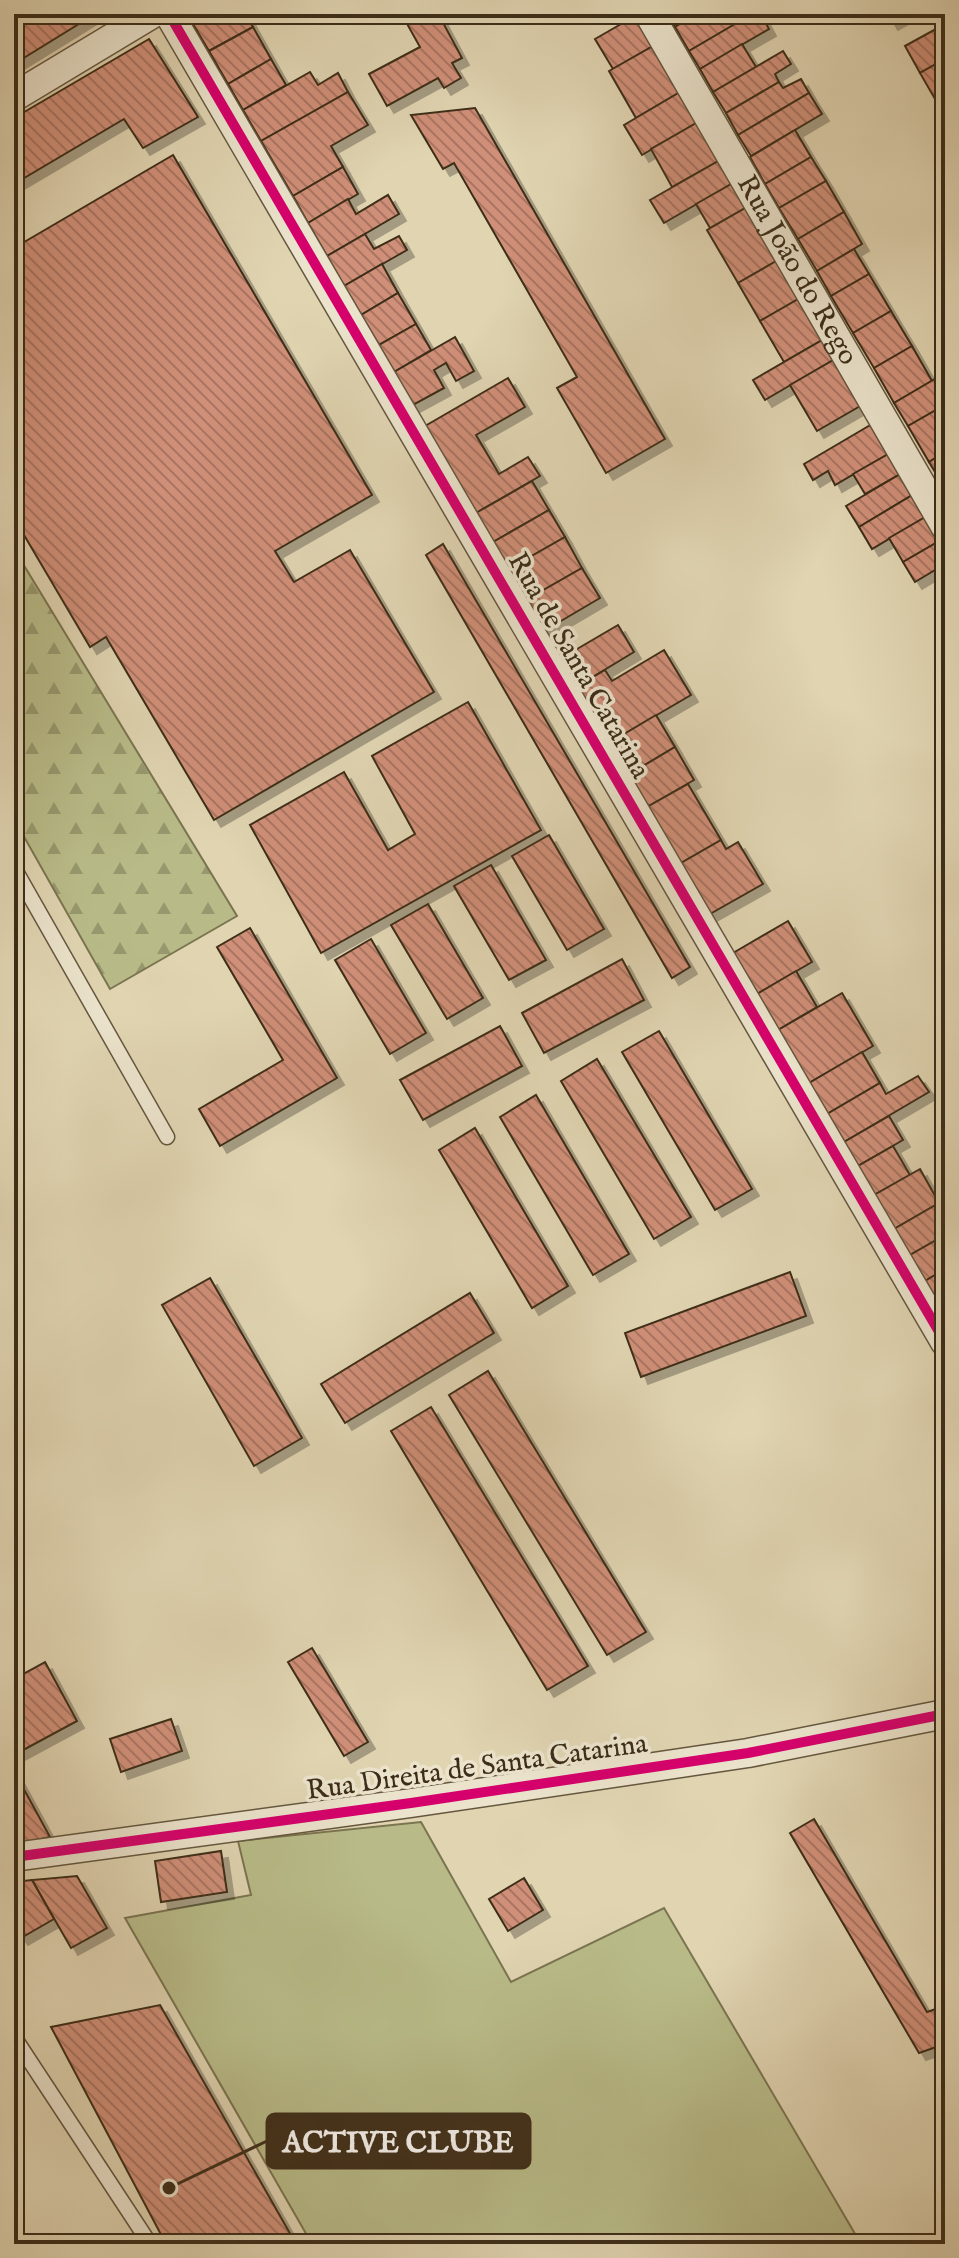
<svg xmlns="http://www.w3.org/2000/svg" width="959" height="2258" viewBox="0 0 959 2258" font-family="'IM FELL English',serif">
<defs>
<pattern id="forest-firs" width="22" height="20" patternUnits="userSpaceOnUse" patternTransform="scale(2)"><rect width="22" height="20" fill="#b8bb88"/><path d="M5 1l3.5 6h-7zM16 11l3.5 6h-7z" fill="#97986e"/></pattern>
<pattern id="building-back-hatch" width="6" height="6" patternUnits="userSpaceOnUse" patternTransform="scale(2)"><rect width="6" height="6" fill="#d08f78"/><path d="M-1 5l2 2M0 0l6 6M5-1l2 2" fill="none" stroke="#aa7562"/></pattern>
<filter id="shadow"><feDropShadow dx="7" dy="7" stdDeviation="0" flood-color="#0004"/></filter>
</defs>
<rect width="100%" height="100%" fill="#e0d4b1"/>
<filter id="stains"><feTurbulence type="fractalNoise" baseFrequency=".0025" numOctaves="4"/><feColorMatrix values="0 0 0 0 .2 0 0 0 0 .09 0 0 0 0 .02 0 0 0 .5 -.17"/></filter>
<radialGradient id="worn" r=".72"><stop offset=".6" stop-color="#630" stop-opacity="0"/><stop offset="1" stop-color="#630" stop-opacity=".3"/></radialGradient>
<path fill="#b8bb88" stroke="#7a7450" stroke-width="2" d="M421,1822L511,1982L664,1908L861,2244H312L125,1918L251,1895L238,1841Z"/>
<path fill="url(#forest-firs)" stroke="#7a7450" stroke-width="2" d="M14,549L237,916L110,989L14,819Z"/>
<g fill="url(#building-back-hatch)" stroke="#3c2d19" stroke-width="2" filter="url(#shadow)">
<path d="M14,14H95L14,64Z"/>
<path d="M187,14H246L253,27L209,51Z"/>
<path d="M421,14H425L430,22L440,17L462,58L452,63L461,78L444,88L438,78L387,106L369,74L420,47L406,22Z"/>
<path d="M667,14H696L675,27Z"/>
<path d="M696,14H741L744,19L689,51L675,27Z"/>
<path d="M752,14H761L769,29L700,69L689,51Z"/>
<path d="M886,14H907L891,23Z"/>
<path d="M635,16L653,46L613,69L595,39Z"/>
<path d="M945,24V59L920,73L905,46Z"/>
<path d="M253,27L271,59L228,84L209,51Z"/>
<path d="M149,39L198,117L143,148L124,119L14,184V118Z"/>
<path d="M742,44L756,67L713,92L700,69Z"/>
<path d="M653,46L680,92L636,118L609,71Z"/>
<path d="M783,51L791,64L775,74L779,82L726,113L713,92Z"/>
<path d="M271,59L286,85L243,110L228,84Z"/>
<path d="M945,59V94L935,99L920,73Z"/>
<path d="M310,72L318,85L338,73L348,92L261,141L243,110Z"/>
<path d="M801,79L809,93L738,135L726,113L779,82L783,88Z"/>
<path d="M348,92L368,125L331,146L343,167L293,196L261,141Z"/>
<path d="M680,92L698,122L642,155L624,125Z"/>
<path d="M809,93L822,114L751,156L738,135Z"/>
<path d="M475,108L665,439L606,473L557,388L577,377L454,163L443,169L411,115Z"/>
<path d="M698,122L720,160L672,187L651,149Z"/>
<path d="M795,130L811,157L765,184L750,157Z"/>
<path d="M173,155L372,495L275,551L294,582L350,550L434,692L214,820L106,637L90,647L14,518V248Z"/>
<path d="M811,157L826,181L779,208L765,184Z"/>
<path d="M720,160L733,183L664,223L650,200Z"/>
<path d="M343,167L358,194L308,223L293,196Z"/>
<path d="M826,181L844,212L798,239L779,208Z"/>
<path d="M733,183L747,207L710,228L696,204Z"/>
<path d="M388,195L399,214L327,256L308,223L348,199L356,214Z"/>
<path d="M747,207L778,260L738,283L707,230Z"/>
<path d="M844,212L862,244L817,271L798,239Z"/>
<path d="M365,234L374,249L399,236L407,250L344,286L327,256Z"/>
<path d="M854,249L869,274L831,296L817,271Z"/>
<path d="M778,260L800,298L760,321L738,283Z"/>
<path d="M382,264L398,293L361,315L344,286Z"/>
<path d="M869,274L891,311L853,333L831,296Z"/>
<path d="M398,293L416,324L379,345L361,315Z"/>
<path d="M800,298L824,339L784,362L760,321Z"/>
<path d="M891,311L912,346L874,368L853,333Z"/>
<path d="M416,324L431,350L394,372L379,345Z"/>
<path d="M455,337L474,371L456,381L446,363L434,370L444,388L413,405L394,372Z"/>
<path d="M824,339L835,359L765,400L753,380Z"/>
<path d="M912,346L932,381L894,403L874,368Z"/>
<path d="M835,359L862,405L817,431L790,385Z"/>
<path d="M945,373V405L908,426L894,403Z"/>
<path d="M508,378L525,407L476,435L499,474L528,457L540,476L476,513L425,426Z"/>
<path d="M943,406L945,452L929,462L908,426Z"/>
<path d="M872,424L890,453L835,485L828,471L813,480L804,464Z"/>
<path d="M945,452V480L941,482L929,462Z"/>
<path d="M890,453L902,473L865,494L853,474Z"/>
<path d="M902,473L914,494L859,527L846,506Z"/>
<path d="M532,481L549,510L493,542L476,513Z"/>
<path d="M914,494L927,516L872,549L859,527Z"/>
<path d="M549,510L565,537L509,569L493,542Z"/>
<path d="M927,516L941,540L903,562L889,538Z"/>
<path d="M565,537L582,568L526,600L509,569Z"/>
<path d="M941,540L945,546V564L915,582L903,562Z"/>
<path d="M443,544L690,967L672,978L426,555Z"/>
<path d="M582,568L600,598L544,631L526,600Z"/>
<path d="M618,625L634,652L576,687L560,659Z"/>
<path d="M664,650L691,695L609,743L576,687L605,670L612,681Z"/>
<path d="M468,702L541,830L321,953L250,825L344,772L388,850L415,834L372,756Z"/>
<path d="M656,715L675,747L628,775L609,743Z"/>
<path d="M675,747L694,780L647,807L628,775Z"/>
<path d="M688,784L721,840L681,863L647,807Z"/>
<path d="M549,835L604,929L567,950L512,856Z"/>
<path d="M721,840L726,849L738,842L763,884L710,914L681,863Z"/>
<path d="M491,865L546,960L509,980L454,886Z"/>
<path d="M428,904L483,998L447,1019L391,925Z"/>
<path d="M788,921L812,962L757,994L733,953Z"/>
<path d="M250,928L337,1078L220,1146L199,1109L283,1060L217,947Z"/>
<path d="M371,939L426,1033L390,1054L335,960Z"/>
<path d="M622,959L644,1000L544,1053L522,1013Z"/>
<path d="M796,971L817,1007L778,1030L757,994Z"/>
<path d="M842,993L873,1046L809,1083L778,1030Z"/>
<path d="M500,1026L522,1066L423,1120L400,1080Z"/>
<path d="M659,1031L752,1189L715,1210L622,1052Z"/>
<path d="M862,1052L880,1083L827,1114L809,1083Z"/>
<path d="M597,1059L691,1217L654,1239L561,1081Z"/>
<path d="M918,1076L929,1092L844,1142L827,1114L880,1083L886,1094Z"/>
<path d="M536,1095L629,1254L593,1275L500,1117Z"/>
<path d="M889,1116L903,1140L858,1166L844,1142Z"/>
<path d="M475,1128L568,1286L532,1308L439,1150Z"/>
<path d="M893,1146L910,1175L874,1195L858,1166Z"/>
<path d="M920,1169L939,1203L894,1229L874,1195Z"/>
<path d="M939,1203L945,1213V1235L910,1255L894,1229Z"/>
<path d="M945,1235V1269L925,1281L910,1255Z"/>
<path d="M945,1269V1316L925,1281Z"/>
<path d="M790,1272L806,1316L641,1377L625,1333Z"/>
<path d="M210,1278L302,1438L254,1466L162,1305Z"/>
<path d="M470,1293L494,1333L345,1423L321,1384Z"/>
<path d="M488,1371L646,1632L607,1655L449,1395Z"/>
<path d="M431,1407L588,1666L547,1690L391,1431Z"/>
<path d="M312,1648L368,1742L344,1756L288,1662Z"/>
<path d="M45,1662L77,1721L14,1755V1679Z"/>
<path d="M171,1719L182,1751L121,1772L110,1739Z"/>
<path d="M14,1771L50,1837L24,1843L14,1825Z"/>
<path d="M814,1819L927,2012L945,2006V2044L919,2053L790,1833Z"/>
<path d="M221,1851L227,1892L161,1902L155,1861Z"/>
<path d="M77,1876L107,1928L71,1948L32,1880Z"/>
<path d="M524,1878L543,1910L508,1931L489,1899Z"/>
<path d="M32,1880L54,1919L21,1938L14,1927V1882Z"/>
<path d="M160,2005L296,2244H166L51,2027Z"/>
</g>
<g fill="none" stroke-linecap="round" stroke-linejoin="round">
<g stroke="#65573f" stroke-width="17">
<g id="service">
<path d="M14,868L167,1137"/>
<path d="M14,2037L150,2244"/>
</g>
</g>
<g stroke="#65573f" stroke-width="31">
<g id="minor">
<path d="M169,14L945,1342"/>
<path id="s1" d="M649,14L945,526"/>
<path d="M14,97L152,14"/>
<path d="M14,1857L411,1803L748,1753L945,1714"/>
</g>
</g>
<use href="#service" stroke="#ebe3cc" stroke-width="14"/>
<use href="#minor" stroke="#ebe3cc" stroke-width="28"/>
<g stroke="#ebe3cc" stroke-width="15">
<g id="cycleway">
<path d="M169,14L945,1342"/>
<path d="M14,1857L411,1803L748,1753L945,1714"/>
</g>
</g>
<use href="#cycleway" stroke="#d6006c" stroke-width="10"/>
</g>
<g text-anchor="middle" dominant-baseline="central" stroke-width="7" stroke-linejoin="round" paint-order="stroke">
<g font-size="28" fill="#3c2d19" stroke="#ebe3cc">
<text stroke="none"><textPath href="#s1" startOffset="296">Rua João do Rego</textPath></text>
<text transform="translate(578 666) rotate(60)">Rua de Santa Catarina</text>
<text transform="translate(477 1768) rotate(-8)">Rua Direita de Santa Catarina</text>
</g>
</g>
<path fill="none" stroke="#3c2d19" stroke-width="3" d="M169 2188L267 2141"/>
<circle fill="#3c2d19" stroke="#ebe3cc" stroke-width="3" cx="169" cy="2188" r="8"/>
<rect fill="#3c2d19" stroke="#3c2d19" stroke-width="3" x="267" y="2114" width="263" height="54" rx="8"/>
<g font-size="30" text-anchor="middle" font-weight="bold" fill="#fff">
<text x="398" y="2152">ACTIVE CLUBE</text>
</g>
<rect width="959" height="2258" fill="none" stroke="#e0d4b1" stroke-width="48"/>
<rect x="16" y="16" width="927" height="2226" fill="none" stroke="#3c2d19" stroke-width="4"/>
<rect x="24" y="24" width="911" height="2210" fill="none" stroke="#3c2d19" stroke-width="2"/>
<rect width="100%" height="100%" filter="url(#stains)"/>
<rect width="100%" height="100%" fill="url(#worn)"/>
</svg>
